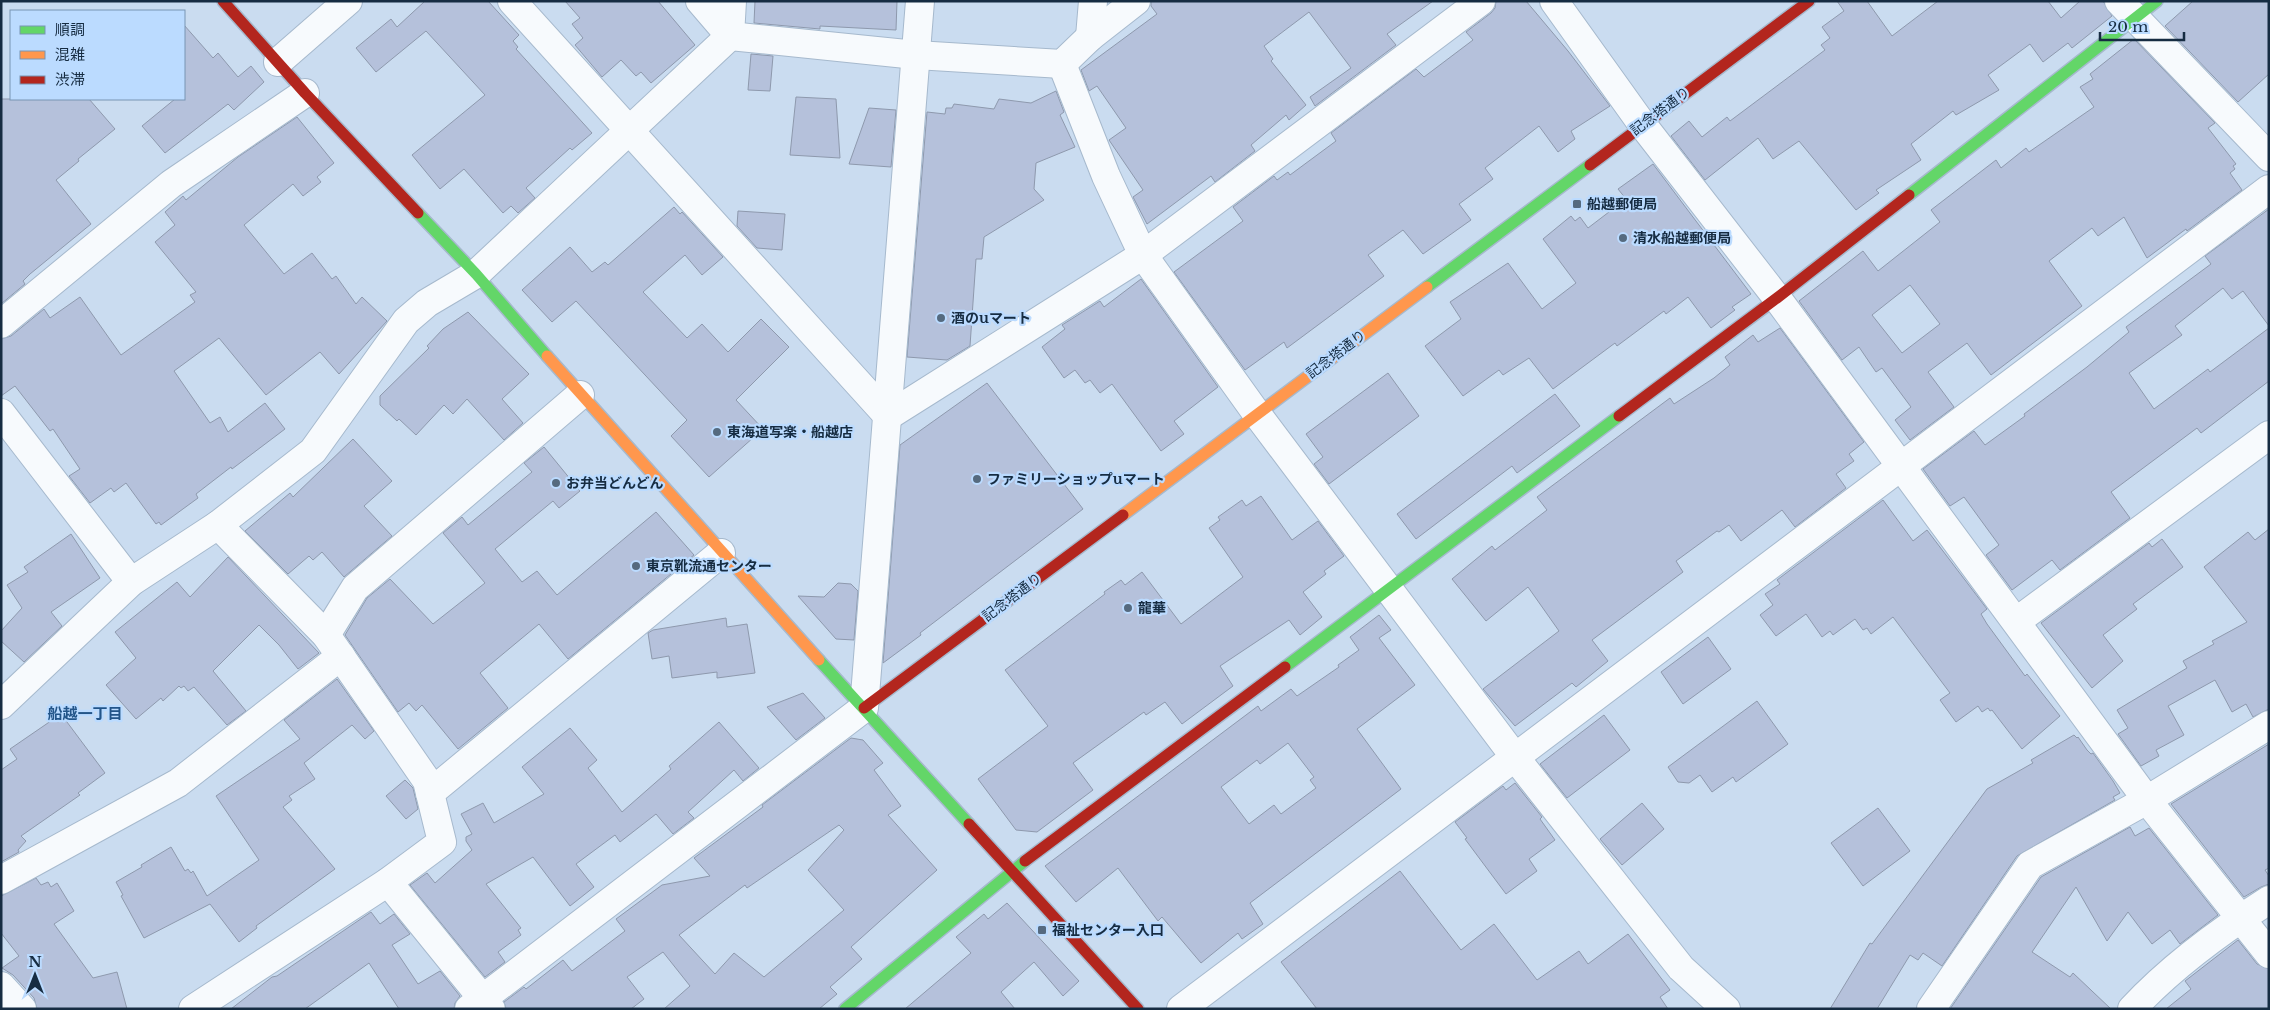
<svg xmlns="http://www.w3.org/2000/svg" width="2270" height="1010" viewBox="0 0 2270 1010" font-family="'Libre Baskerville','Noto Sans JP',serif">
<rect width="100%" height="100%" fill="#cadcf0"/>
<g fill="#b5c1db" stroke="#8e99ad" fill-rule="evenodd">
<path d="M425,1H488L519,35L513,41L518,47L516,49L592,133L572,150L570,148L526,188L535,198L518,213L511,206L503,213L464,169L440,189L412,155L485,95L426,31L376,72L356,48L391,19L397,27Z"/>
<path d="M565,1H658L695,45L651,83L641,72L636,76L621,60L602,77L575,45L583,38L572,24L580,18Z"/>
<path d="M755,1H897L896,30L820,26V29L754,23Z"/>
<path d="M1151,1H1433L1387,34L1396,45L1315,106L1310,97L1351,68L1309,12L1264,46L1273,59L1271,61L1306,105L1289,120L1286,115L1251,145L1255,151L1215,182L1211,176L1147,224L1133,197L1143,190L1109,140L1126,128L1097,86L1089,91L1081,70L1157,14L1151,6Z"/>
<path d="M1496,1H1526L1568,51L1610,106L1571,131L1575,139L1558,152L1539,126L1485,168L1493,179L1459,204L1471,220L1423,254L1403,230L1368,255L1384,276L1287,348L1284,342L1245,370L1174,272L1243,221L1233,207L1274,176L1277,180L1288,172L1290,175L1336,141L1331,133L1416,69L1424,77L1473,40L1466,32L1491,13L1495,8Z"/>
<path d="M1837,1H1867L1892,36L1938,1H2048L2061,18L2080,1H2103L2112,16L2072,48L2068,43L2043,62L2030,44L1988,75L1999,90L1956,115L1953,111L1911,144L1921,160L1876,190L1879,193L1856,210L1799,141L1773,159L1758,138L1705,180L1671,136L1689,121L1702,137L1727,117L1730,121L1825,50L1821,45L1830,38L1822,27L1844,11Z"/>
<path d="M2193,1H2269V74L2238,102L2165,26Z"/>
<path d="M184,25L213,58L218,53L238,77L251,66L264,82L234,110L228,104L165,153L142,126L175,99H184Z"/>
<path d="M2134,39L2215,123L2208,128L2236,164L2233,166L2235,169L2230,173L2242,190L2187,231L2186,229L2147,258L2124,217L2098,236L2092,228L2049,261L2082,306L1991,375L1967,343L1928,372L1954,407L1910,440L1895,420L1911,407L1882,368L1876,372L1859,347L1842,360L1799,301L1863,251L1878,271L1940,222L1931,210L1996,160L2001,168L2026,148L2029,152L2094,107L2080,87L2093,79L2090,74ZM1910,285L1940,324L1902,353L1872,315Z"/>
<path d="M751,54L773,56L770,91L748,90Z"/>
<path d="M1056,91L1064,112L1060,115L1075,147L1036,163L1034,189L1044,200L984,237L982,259H976L970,346L947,360L907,357L927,112L945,114L946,108H952L954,104L994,109L999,99L1031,103Z"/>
<path d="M796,97L836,99L840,158L790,155Z"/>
<path d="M1,99H89L115,129L78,159L79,161L56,180L91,224L30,274L23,281L25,284L1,304Z"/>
<path d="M869,108L896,110L891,167L849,164Z"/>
<path d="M297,117L334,163L317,177L321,182L303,196L293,184L244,225L284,274L312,253L332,279L336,276L356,304L362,297L387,321L339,374L320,352L266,395L219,338L174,371L210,423L220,417L228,432L265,403L285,429L232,469L231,467L196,494L198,498L161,525L159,522L156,524L126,483L114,492L111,488L90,503L69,476L80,469L53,429L50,431L15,386L1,396V339L11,336L44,309L50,318L80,297L121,355L195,302L190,295L196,292L155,242L175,225L165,212L183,196L186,200L238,157Z"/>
<path d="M1653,164L1751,294L1732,307L1735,310L1711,328L1688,297L1666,314L1664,311L1617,346L1615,343L1553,389L1529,358L1503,375L1499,370L1463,396L1425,346L1461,319L1450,302L1508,263L1542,309L1576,283L1543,239L1571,216L1575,221L1580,217L1588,228L1626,199L1618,189Z"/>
<path d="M674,207L680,214L682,212L723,257L702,275L685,255L643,292L687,338L702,324L728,352L761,319L789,347L736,400L763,429L709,477L671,436L687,420L576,301L552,322L522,290L570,247L592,272L605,262L608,265Z"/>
<path d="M2269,209V326L2243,291L2232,299L2223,288L2175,326L2182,335L2129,373L2154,409L2208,369L2210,372L2269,328V381L2201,433L2197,428L2111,492L2130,518L2060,570L2052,560L2012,590L1986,555L1999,545L1964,497L1950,506L1923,469L1974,431L1985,445L2025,416L2024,414L2087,367L2129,332L2126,327L2211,264L2205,256Z"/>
<path d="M738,211L785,214L782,250L757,248L737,226Z"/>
<path d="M1141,279L1218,387L1174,421L1184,434L1161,451L1112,384L1100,393L1090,380L1085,383L1075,370L1064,378L1042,347L1065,329L1062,325L1100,301L1104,307Z"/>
<path d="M468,312L529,374L502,399L523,423L504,440L467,399L453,414L444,405L416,435L399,419L397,421L380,405V396L429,348L427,346L443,329Z"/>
<path d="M1780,328L1864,442L1849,454L1854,461L1836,474L1846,488L1795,527L1782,510L1741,541L1729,525L1719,532L1717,531L1676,561L1683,572L1592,640L1608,661L1576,687L1572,683L1515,726L1483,689L1559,631L1528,587L1486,621L1452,579L1492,546L1495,550L1547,510L1537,497L1670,398L1674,404L1714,378L1730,365L1725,357L1753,335L1758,342Z"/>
<path d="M1388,373L1419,416L1329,484L1314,464L1323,457L1306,434Z"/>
<path d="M987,383L1083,509L920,633L921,635L883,663L900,445Z"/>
<path d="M1555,394L1580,426L1517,473L1512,466L1416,539L1397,514Z"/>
<path d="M353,439L392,481L364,506L392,536L344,577L322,552L313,560L309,556L288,574L245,531L290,493L293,497Z"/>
<path d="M544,447L580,491L559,508L553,501L495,549L522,582L537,571L557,595L656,512L694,555L568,659L539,624L480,673L508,708L458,749L422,705L416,711L409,703L398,712L345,635L367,598L390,579L433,624L485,583L443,533L462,517L468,525L532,472L524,463Z"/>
<path d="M1261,496L1292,540L1318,521L1344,556L1324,571L1326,574L1303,592L1322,617L1300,635L1289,620L1220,666L1233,686L1182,724L1165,702L1146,715L1144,712L1073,763L1093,790L1037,832L1016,830L978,779L1048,726L1005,670L1105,594L1104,592L1121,580L1125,585L1142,572L1181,624L1243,577L1209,528L1220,520L1218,517L1242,500L1246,506Z"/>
<path d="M1883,500L1913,541L1927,530L1987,609L1981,614L1987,624L2025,676L2027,674L2060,716L2022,749L1992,710L1990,711L1988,708L1982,712L1978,706L1956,722L1940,700L1950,693L1893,617L1871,634L1867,628L1863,630L1855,619L1833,635L1830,631L1822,637L1806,614L1776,636L1760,615L1773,605L1765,594L1780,584L1777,580Z"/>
<path d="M2269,529V709L2253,717L2246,704L2232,712L2215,680L2168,706L2184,735L2156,750L2159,756L2141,766L2118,734L2128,728L2117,710L2187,668L2183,661L2214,644L2212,641L2247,622L2204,567L2248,532L2255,540Z"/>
<path d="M71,534L100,578L51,612L62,626L24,662L1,641V631L22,608L7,585L28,572L24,567Z"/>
<path d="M2162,539L2183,567L2133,604L2137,609L2103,635L2123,661L2092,688L2041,623L2149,543L2152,547Z"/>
<path d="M228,557L319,653L298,669L279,645L259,625L213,671L246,711L227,725L194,687L188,691L184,686L181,688L179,686L163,701L161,698L136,719L106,685L136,658L115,632L177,582L190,597Z"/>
<path d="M838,583L851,584L858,591L854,640L836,639L798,596L824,597Z"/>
<path d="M1379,615L1391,630L1379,638L1415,685L1357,729L1401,789L1250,903L1263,924L1242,939L1238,933L1201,963L1162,917L1158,921L1118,868L1076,902L1045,866L1258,706L1261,711L1291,689L1297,696L1339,667L1338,665L1359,650L1350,637ZM1288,743L1314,777L1310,780L1316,788L1281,814L1274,805L1249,824L1221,787L1257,760L1260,764Z"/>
<path d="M726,618L727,627L747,624L755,673L717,678V672L672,678L669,656L652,659L648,633L653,630Z"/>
<path d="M1708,637L1731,669L1683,704L1661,672Z"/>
<path d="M337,679L374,731L365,739L352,725L304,763L315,779L289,796L292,800L283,807L335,869L256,926L257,928L239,942L210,904L144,938L121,896L123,895L116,882L142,867L141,865L171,847L185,871L188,869L191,873L193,871L207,896L259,860L216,796L300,739L284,720Z"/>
<path d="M803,693L825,718L796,740L767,707Z"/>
<path d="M1757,701L1788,744L1736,782L1733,777L1712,792L1700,775L1689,783L1678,782L1668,767Z"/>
<path d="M61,714L105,773L78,793L80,795L21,836L26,841L18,850L19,852L1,862V770L17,759L10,749Z"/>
<path d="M1604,715L1630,750L1567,798L1540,764Z"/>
<path d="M719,722L759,768L743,781L734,770L688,812L694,818L673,834L656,814L620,842L615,835L576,864L594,887L570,906L533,857L486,884L521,928L518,930L521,935L498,952L505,962L485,977L410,885L427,873L435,883L472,850L466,841V837L472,834L461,814L483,803L494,823L544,794L522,767L570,728L597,760L588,768L622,812L671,769L669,766Z"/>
<path d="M2074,735L2077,738L2078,737L2087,750L2091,754L2093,753L2113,781L2120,793L2113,797L2115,800L2017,856L1942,966L1923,953L1918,960L1910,955L1877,1009H1830L1870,943L1872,944L1987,789L2033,763L2031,760Z"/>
<path d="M851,738L863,740L883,763L874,770L901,806L888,815L937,870L851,947L862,959L830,987L837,994L819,1009H664L690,986L663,952L627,977L644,999L631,1009H506L504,1002L524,987L526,989L563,960L572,971L625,931L616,919L662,885L710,876L694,858L763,807L762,805ZM839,825L844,830L808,870L844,910L764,977L734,953L715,974L679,935L745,885L747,888Z"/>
<path d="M2269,744V868L2265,870L2269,876V884L2261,887L2244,897L2171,804Z"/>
<path d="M405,780L413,788L418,809L406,819L386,796Z"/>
<path d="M1515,783L1542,817L1540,819L1555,840L1529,859L1537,871L1506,894L1465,839L1467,838L1455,822L1503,786L1506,790Z"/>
<path d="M1642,803L1664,829L1622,865L1600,839Z"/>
<path d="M1878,808L1910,851L1863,886L1831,843Z"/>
<path d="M2130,827L2135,836L2149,828L2218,915L2180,944L2170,930L2152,944L2128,912L2107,941L2076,887L2032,952L2070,977L2073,973L2111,1009H1950L2041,877Z"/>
<path d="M1400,871L1461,950L1494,924L1537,980L1579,951L1588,964L1628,934L1670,990L1660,997L1668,1009H1317L1281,962Z"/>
<path d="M36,878L41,885L48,882L51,887L57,883L74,911L54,924L93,978L117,972L127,1009H37L34,998L13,975L2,968L19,956L1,933V896Z"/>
<path d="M1007,903L1079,981L1063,996L1034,962L1001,992L1015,1009H905L971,953L956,937L984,914L988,919Z"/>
<path d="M371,912L380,924L394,914L410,934L392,945L418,984L440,971L460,996L455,1003L454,1009H399L369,963L305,1009H231L272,977L277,976Z"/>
<path d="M2238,940L2257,964L2269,969V1009H2166L2191,989L2185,981Z"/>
</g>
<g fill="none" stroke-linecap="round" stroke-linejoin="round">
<g stroke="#a6b9cd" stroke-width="30">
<g id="street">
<path d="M512,1L888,416L1143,255L1481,1"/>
<path d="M700,1L730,36L916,55L1062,64L1090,37L1136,1"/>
<path d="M1554,1L1642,124L1777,298L2147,800L2269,954"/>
<path d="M2119,1L2269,157"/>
<path d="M1090,37L1093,1"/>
<path d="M278,62L348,1"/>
<path d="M1062,64L1106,176L1143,255L1257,414L1514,756L1681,968L1726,1009"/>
<path d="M1,324L171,184L305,93"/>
<path d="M1,413L131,582"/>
<path d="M2017,621L2269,435"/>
<path d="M326,635L355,588L580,395"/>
<path d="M1,705L131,582L218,525L313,451L406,321L427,303L476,274L730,36L732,1"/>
<path d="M430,793L721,553"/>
<path d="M1,880L178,783L341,656"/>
<path d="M388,882L491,1009"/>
<path d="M1,986L22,1009"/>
<path d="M193,1009L388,882L442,842L427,781L326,635L218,525"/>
<path d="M469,1009L864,708L920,1"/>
<path d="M1181,1009L2269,189"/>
<path d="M1931,1009L2030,865L2147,800L2269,725"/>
<path d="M2132,1009C2172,966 2220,931 2269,900"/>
</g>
</g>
<g stroke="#a6b9cd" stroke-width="14">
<g id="fast">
<path d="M1909,195L2157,1"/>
<path d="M418,213L476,274L547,356"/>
<path d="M1427,287L1590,165"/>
<path d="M819,660L969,824"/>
<path d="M1285,667L1619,416"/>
<path d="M845,1009L1025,861"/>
</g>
</g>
<g stroke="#a6b9cd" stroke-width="14">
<g id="slow">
<path d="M547,356L819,660"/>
<path d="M1123,515L1427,287"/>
</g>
</g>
<g stroke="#a6b9cd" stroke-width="14">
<g id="jam">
<path d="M223,1L305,93L418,213"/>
<path d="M1590,165L1809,1"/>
<path d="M1619,416L1777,298L1909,195"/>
<path d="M864,708L1123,515"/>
<path d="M969,824L1138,1009"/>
<path d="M1025,861L1285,667"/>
</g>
</g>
<use href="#street" stroke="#f7fafd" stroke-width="28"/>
<use href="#fast" stroke="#63d668" stroke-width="11"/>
<use href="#slow" stroke="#ff974d" stroke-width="11"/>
<use href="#jam" stroke="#b3261e" stroke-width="11"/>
</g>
<g fill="#556a7f" stroke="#bbdbff" stroke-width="2">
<rect x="1572" y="199" width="10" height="10" rx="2.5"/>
<circle cx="1623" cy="238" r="5"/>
<circle cx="941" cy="318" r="5"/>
<circle cx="717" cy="432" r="5"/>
<circle cx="977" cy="479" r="5"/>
<circle cx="556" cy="483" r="5"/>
<circle cx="636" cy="566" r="5"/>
<circle cx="1128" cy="608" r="5"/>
<rect x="1037" y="925" width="10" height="10" rx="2.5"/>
</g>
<g text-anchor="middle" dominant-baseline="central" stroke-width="4.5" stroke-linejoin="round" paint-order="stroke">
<g font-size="14" fill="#162c42" stroke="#bbdbff">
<text transform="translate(1660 111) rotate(-37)">記念塔通り</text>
<text transform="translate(1336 354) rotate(-37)">記念塔通り</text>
<text transform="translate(1012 597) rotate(-37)">記念塔通り</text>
</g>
<g font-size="14" font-weight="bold" fill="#162c42" stroke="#bbdbff" text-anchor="start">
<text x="1587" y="204">船越郵便局</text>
<text x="1633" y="238">清水船越郵便局</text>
<text x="951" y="318">酒のuマート</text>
<text x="727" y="432">東海道写楽・船越店</text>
<text x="987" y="479">ファミリーショップuマート</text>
<text x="566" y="483">お弁当どんどん</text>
<text x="646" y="566">東京靴流通センター</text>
<text x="1138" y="608">龍華</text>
<text x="1052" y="930">福祉センター入口</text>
</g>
<g font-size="15" font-weight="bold" fill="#235589" stroke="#bbdbff">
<text x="85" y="713">船越一丁目</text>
</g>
</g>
<rect width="2270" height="1010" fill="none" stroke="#162c42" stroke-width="5"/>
<rect x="10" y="10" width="175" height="90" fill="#bbdbff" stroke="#7995b3"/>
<rect x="20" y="26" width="25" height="8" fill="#63d668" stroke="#7995b3"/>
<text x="55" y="35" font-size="15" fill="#162c42">順調</text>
<rect x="20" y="51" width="25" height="8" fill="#ff974d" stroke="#7995b3"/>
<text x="55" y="60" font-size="15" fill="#162c42">混雑</text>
<rect x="20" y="76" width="25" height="8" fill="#b3261e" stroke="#7995b3"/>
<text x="55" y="85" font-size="15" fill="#162c42">渋滞</text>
<g transform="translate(35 975)" stroke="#bbdbff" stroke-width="4" paint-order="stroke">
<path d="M0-4L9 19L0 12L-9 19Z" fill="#162c42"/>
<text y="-8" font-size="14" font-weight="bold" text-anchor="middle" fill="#162c42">N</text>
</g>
<path d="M2100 32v8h84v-8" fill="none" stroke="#162c42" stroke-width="2.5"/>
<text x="2108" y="32" font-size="15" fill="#162c42" stroke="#bbdbff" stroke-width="4" paint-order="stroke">20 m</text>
</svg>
